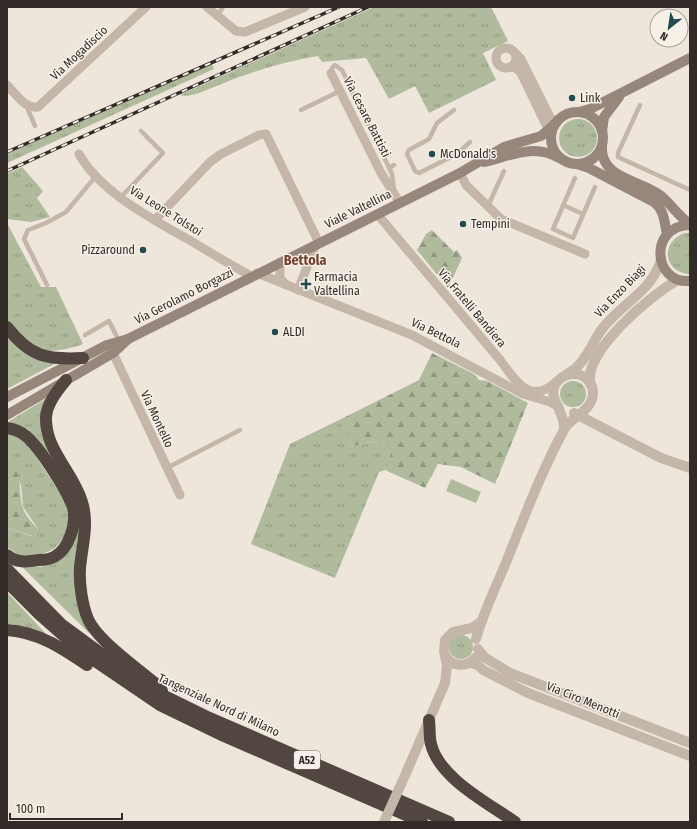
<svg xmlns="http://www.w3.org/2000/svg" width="697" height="829" viewBox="0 0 697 829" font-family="'Fira Sans Condensed',sans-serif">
<defs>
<pattern id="grass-tufts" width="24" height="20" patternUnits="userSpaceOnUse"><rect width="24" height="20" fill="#b0bb9d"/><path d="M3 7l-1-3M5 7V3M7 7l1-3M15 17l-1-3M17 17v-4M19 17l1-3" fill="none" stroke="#909880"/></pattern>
<pattern id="forest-firs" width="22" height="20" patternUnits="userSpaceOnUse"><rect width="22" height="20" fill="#b0bb9d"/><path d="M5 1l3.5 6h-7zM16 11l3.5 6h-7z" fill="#909880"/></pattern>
</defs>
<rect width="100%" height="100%" fill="#eee6db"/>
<g fill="url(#grass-tufts)">
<path d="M374,7H491L508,41L483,53L496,80L429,113L415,86L389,99L366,58L322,62L318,56C280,62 245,74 209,89C202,92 188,98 180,95Z"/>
<path d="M212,64L214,69L7,163V154Z"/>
<circle cx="578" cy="138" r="19"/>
<path d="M22,167L43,191L37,198L50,217L31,222L7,219V174Z"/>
<path d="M7,223L41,287H56L83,344C70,349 43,355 31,347C22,341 15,330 7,322Z"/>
<path d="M685,233H690V274C663,273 660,241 685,233Z"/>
<path d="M7,336L20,350L32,358L56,363L7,389Z"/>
<circle cx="573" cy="394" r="13"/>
<path d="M47,398L42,417L41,434L83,518L75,573L77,603L89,633L22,567H40L56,562L78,518L37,439L28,429L8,422Z"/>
<path d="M339,420L354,446L375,441L394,448L385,470L379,472L335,578L251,544L290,444Z"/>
<path d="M7,434L20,437L28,444L65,501L69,521L64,538L54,549L40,555L23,558L7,547V528L32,536L38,529L23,507L21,485L10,458L7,459Z"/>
<path d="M7,592L48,636L12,624H7Z"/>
<circle cx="461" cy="647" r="12"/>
</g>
<g fill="url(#forest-firs)">
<path d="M432,230L454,252L457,250L462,258L448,288L417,250L426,234Z"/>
<path d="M432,353L474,374L479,380L487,381L528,403L495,484L461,467L438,464L425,488L385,470L393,448L375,441L354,446L339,420L419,380Z"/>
<path d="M10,457C23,476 18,485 22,505C24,514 32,523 38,529L33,536L7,528V459Z"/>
</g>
<path fill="#b0bb9d" d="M451,479L481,492L476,503L446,491Z"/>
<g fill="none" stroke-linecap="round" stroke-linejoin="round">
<g stroke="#c4b6a9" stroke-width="4.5">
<path d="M218,15L223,7"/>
<path d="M331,73L332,68L335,65L342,70L392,174L394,190"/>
<path d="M26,105L35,126"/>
<path d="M640,105L618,153V157L690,190"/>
<path d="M301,110L340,91"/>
<path d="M454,110L437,123L429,139L409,150L407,154L415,171L419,173L457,154L470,142"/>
<path d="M389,168L394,165"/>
<path d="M575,178L553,229L573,238L595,187"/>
<path d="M121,197L163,153L141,131"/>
<path d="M563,205L583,214"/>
<path d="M488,206L504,171"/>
<path d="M47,285L24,239L28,230L46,223L66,212L96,176"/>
<path d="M85,335L109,321L119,341"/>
<path d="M167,468L240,430"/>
</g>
<g stroke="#c4b6a9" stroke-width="9">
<path d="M207,7L236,31L245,32L305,7"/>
<circle cx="506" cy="58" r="10"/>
<path d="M513,51L521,59L550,117L556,123"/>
<path d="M510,67L516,68L521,73L551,135"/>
<path d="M331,73L381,173L400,203"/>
<path d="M7,85C16,94 25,109 38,107L146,7"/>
<path d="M79,154C100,192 154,220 191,241C211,253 231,265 251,276"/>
<path d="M460,173L466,185L501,219L585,254"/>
<path d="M378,215L501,361C516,382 531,406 557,381"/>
<path d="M155,220L210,162L221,154L259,135L266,134L319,243"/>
<path d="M280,262V278L286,285"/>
<path d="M257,273L412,335L523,394L550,402L559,407"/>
<path d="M298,290L316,244"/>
<path d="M113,353L180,495"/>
</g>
<g stroke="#c4b6a9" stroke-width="10">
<path d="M567,374C585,365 591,344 602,329C621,304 652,291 661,260"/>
<path d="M591,385C580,354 653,293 678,280"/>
<path d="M574,413L661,458L690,468"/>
<path d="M476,639C484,610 498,583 509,555C526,513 542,470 564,430C570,417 588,413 592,399C596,387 587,374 574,374C569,374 564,375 560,379C542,394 565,409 564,428"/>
<path d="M478,649L484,657L510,673L690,743"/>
<path d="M445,655C452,667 466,668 475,658"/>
<path d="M470,663L478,665L483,670L528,693L690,756"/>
<path d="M407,771L445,683L447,666L444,651L445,640L453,632L472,628L482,621"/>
</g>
<g stroke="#97867b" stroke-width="10">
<path d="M579,112L590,109L690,58"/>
<circle cx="577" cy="138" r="26"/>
<path d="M602,131L604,117L619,97"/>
<path d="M602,145C599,179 641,180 661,196C672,205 678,216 690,224"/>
<path d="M484,162C510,156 534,143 559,158"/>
<path d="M577,164L589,168L654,202C665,211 664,222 667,234"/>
<path d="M690,225C648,226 653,284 690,281"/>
<path d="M7,397L107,345L128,339L460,173L504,147L541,136L556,123"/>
<path d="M7,415L113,353L128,339"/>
</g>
<g stroke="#524640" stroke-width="12">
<path d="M7,327C30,357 47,360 83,358"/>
<path d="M66,380C58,390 47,403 46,417C45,451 73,471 82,502C89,524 82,545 80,568C79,583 82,605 88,619C97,640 140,671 160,687L162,691"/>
<path d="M7,428C14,429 21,432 26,436C40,448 68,491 73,508C77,524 69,549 54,557C50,559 43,560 39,560C27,562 16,563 7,555"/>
<path d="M7,569L61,624L148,688L205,716L449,822"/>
<path d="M7,582L39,614L82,652L160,705L224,736L422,822"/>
<path d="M7,630C38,632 62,648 87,665"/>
<path d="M429,720C430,728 429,737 431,744C439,778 488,803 515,822"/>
</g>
<g stroke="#322b28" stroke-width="3.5">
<g id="rail">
<path d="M7,152L339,7"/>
<path d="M7,171L368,7"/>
</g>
</g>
<use href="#rail" stroke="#f6f0e7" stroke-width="2" stroke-dasharray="6" stroke-linecap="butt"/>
<path stroke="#c4b6a9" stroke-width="10" d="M384,822L407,771"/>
</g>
<g fill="#234a4e" stroke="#f6f0e7" stroke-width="1.5">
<circle cx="572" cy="98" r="4"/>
<circle cx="432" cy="154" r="4"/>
<circle cx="463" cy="224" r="4"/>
<circle cx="143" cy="250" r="4"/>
<path d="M304 278h4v4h4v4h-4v4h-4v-4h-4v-4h4z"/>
<circle cx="275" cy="332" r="4"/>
</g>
<g text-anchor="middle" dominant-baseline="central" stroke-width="3" stroke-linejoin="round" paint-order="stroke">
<rect fill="#f6f0e7" stroke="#6d6661" stroke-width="1" x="294" y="751" width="26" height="18" rx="3"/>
<g font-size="11" font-weight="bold" fill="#322b28">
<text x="307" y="760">A52</text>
</g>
<g font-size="12" fill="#322b28" stroke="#f6f0e7">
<text transform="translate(79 53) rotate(-43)">Via Mogadiscio</text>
<text transform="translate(367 117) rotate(63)">Via Cesare Battisti</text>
<text transform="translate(358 209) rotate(-26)">Viale Valtellina</text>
<text transform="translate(166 211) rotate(32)">Via Leone Tolstoi</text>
<text transform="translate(620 291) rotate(-46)">Via Enzo Biagi</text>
<text transform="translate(184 296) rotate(-27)">Via Gerolamo Borgazzi</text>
<text transform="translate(472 308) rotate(50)">Via Fratelli Bandiera</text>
<text transform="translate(436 333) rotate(26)">Via Bettola</text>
<text transform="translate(157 419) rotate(65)">Via Montello</text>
<text transform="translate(583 700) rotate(22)">Via Ciro Menotti</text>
<text transform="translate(219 705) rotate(25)">Tangenziale Nord di Milano</text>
</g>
<g font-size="12" fill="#322b28" stroke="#f6f0e7" text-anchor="start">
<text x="580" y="98">Link</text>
<text x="440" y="154">McDonald's</text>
<text x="471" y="224">Tempini</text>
<text x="135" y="250" text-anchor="end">Pizzaround</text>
<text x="314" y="277">Farmacia<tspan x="314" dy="14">Valtellina</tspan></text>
<text x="283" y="332">ALDI</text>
</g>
<g font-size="14" font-weight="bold" fill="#76402c" stroke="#f6f0e7">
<text x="305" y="260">Bettola</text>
</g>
</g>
<rect width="697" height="829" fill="none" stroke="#322b28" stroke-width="16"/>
<g transform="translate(669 28) rotate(210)"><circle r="19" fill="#f6f0e7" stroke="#a8a19b"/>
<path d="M0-3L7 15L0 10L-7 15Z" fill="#234a4e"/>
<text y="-6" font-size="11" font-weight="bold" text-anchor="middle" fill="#322b28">N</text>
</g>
<path d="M10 813v6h112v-6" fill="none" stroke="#322b28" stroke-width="2"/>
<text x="16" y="813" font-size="12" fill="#322b28" stroke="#f6f0e7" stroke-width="3" paint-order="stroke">100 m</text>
</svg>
